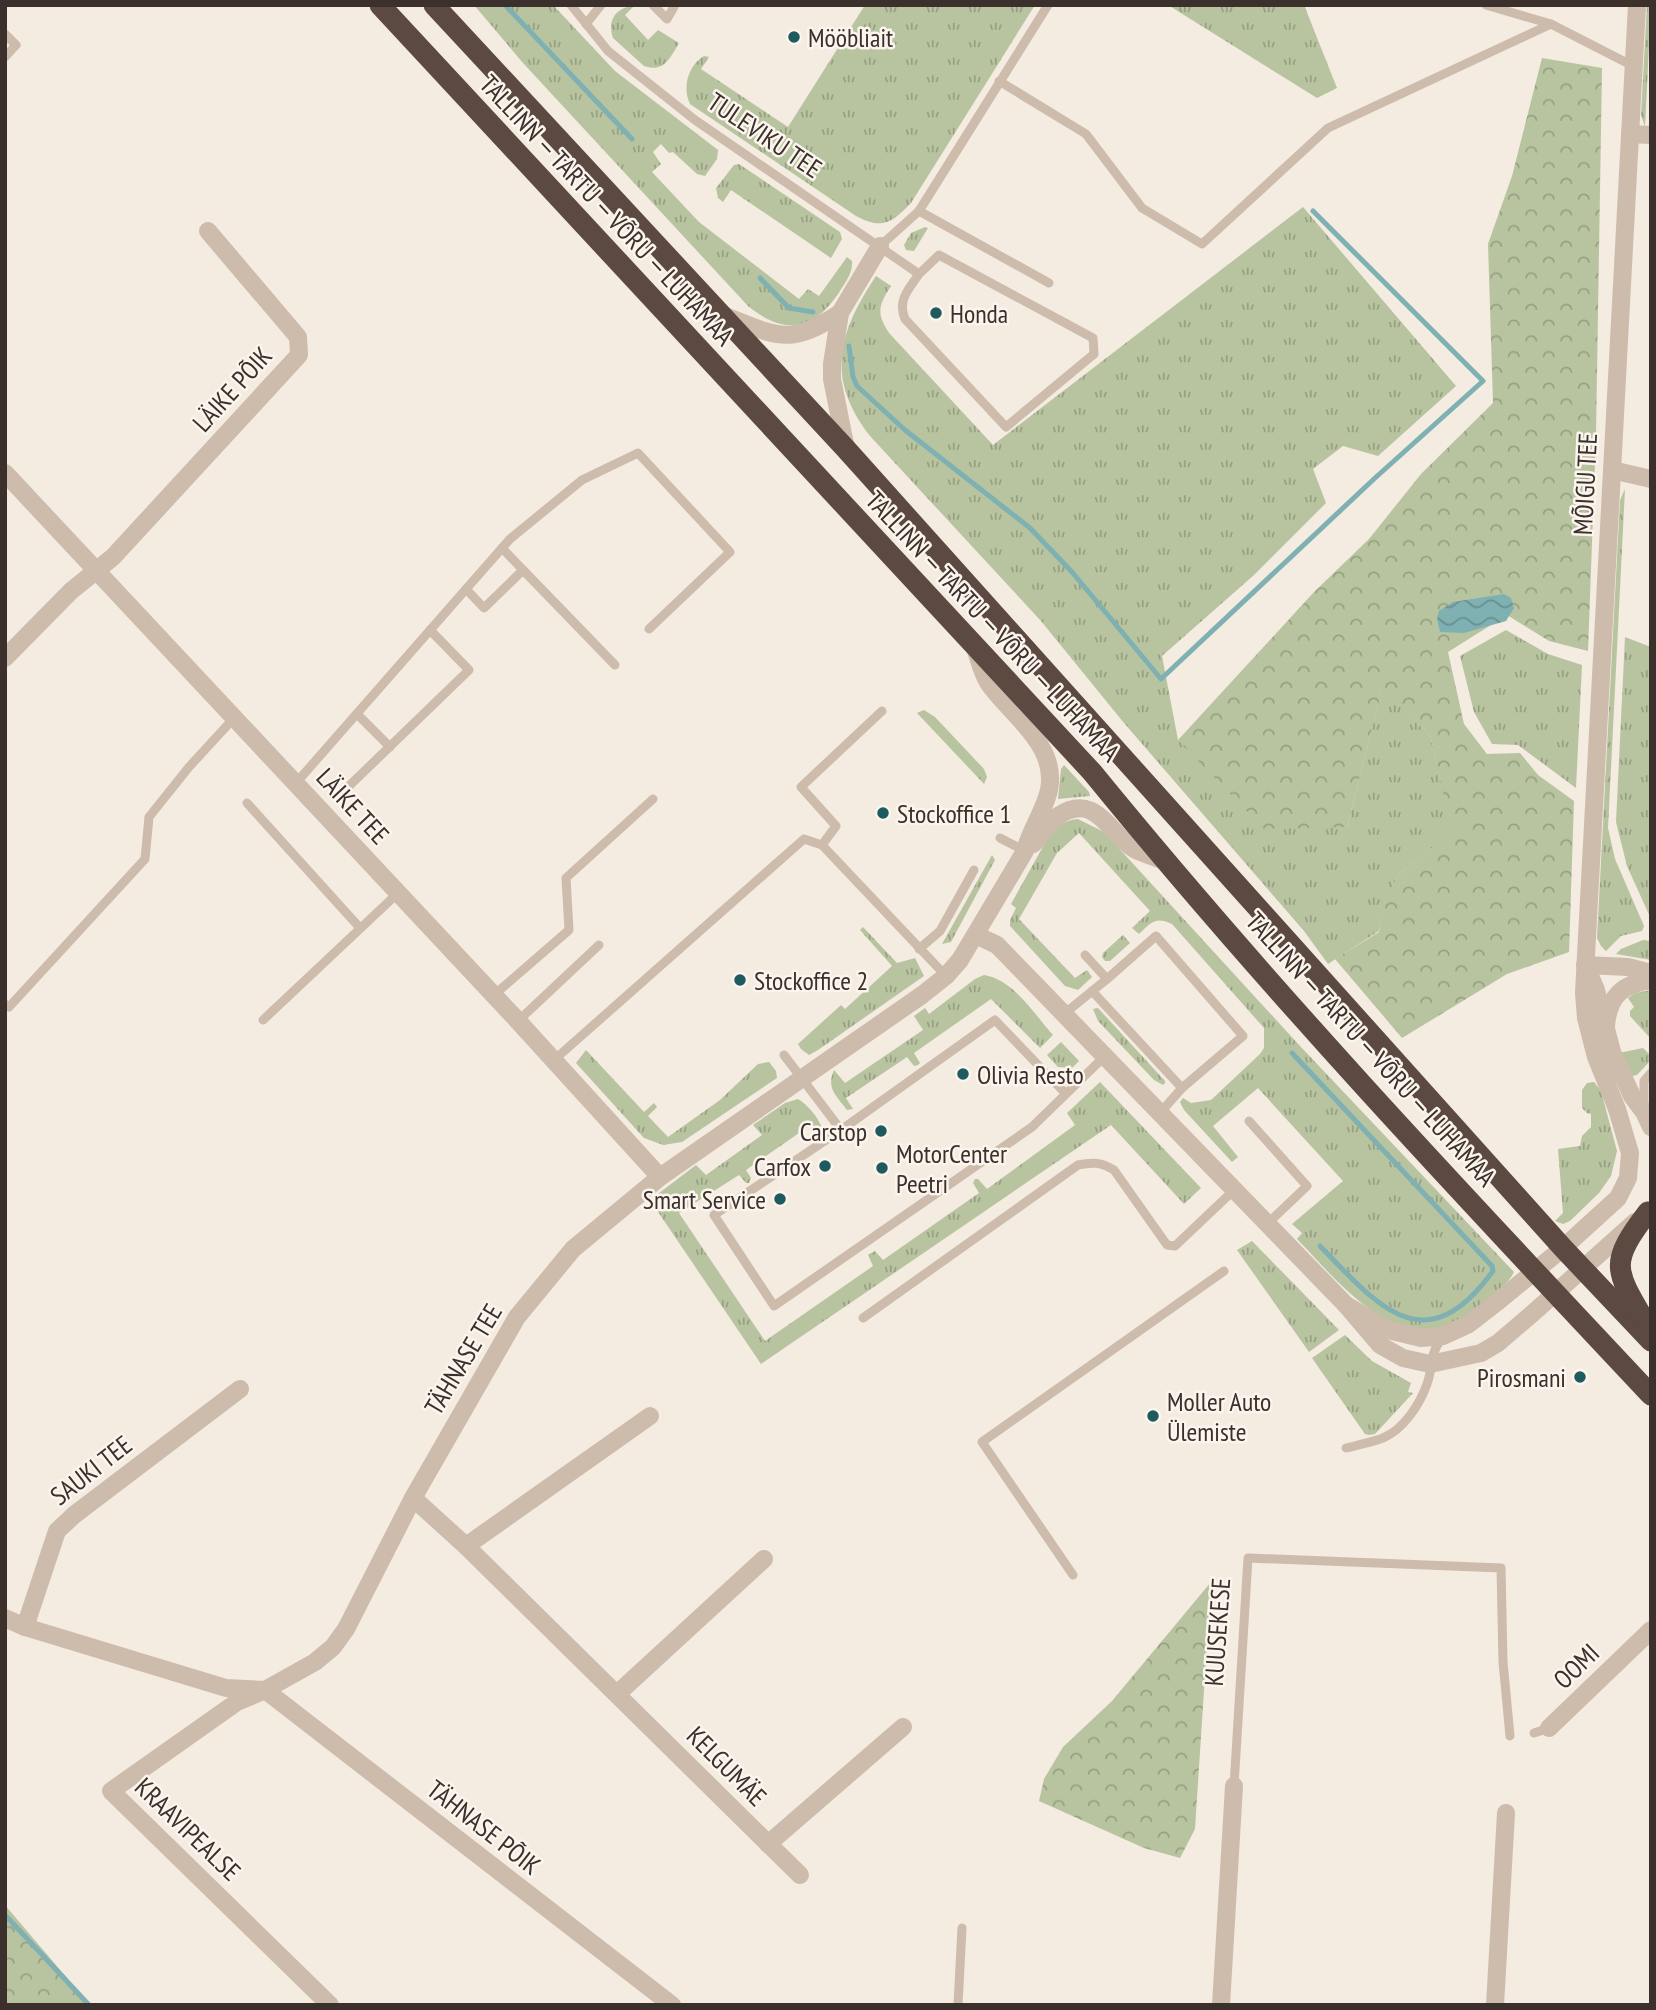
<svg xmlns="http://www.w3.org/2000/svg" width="1656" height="2010" viewBox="0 0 1656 2010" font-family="'PT Sans Narrow',sans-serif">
<defs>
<pattern id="grass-tufts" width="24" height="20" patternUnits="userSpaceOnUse" patternTransform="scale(1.75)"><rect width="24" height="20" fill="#b8c4a0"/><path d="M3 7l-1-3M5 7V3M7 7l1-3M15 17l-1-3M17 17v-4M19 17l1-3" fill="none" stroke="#97a083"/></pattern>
<pattern id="forest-crowns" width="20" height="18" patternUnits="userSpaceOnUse" patternTransform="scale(1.75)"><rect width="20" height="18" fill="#b8c4a0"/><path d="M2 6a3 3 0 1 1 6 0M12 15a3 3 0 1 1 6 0" fill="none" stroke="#97a083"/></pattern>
<pattern id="water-waves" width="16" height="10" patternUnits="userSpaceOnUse" patternTransform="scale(1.75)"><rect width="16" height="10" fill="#7fb0b2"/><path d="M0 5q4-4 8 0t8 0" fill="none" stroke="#699091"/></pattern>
</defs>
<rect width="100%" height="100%" fill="#f4ebe1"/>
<g fill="url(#grass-tufts)">
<path d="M474,5H553L615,71L718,150L717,159L705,176L697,174L673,152L669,153L661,144L653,152L661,164L652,172L699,222L799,299L808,289L819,296L847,257L852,261C853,273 846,281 840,291C814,331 785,336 748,306L523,63Z"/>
<path d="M635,5L625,15L648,40L658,30L679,43C670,58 664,73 644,66L613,38C607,19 616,8 635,5Z"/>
<path d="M865,5H1035L911,203C892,223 882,230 856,216L690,104C682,88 688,65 704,56L709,57L701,69L788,127Z"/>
<path d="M1168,5H1304L1337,88L1317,98Z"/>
<path d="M1647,5H1651L1645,127L1641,115Z"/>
<path d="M739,164L840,232L842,239L831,258L731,190L723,202L718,198L716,188L734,165Z"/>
<path d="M1303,207L1456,386L1378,456L1343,446L1313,469L1326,503L1254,575L1162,656L1178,740L1347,827L1382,689L1430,735L1453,832L1400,873L1385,899L1379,931L1328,964L1304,931L1124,723L1041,621L870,436C825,378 838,333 876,276L891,286C878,306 876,314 890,334L993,445Z"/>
<path d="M925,227L928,228L914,251L906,250L904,245L911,233Z"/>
<path d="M1625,489L1608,828L1615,859L1644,926L1642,931L1621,936L1606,951L1601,946L1597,938L1620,500Z"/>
<path d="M1506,630L1548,654L1582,665L1576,788L1518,745L1492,744L1474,712L1460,656Z"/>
<path d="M1625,637L1651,647V919L1627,866L1616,822Z"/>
<path d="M924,710L935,717L984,769L987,777L984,784L917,713Z"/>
<path d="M1064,765L1089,792L1090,796L1058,799L1061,769Z"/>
<path d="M1078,819L1104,832L1300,1046L1514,1272C1508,1285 1491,1296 1480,1306C1407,1370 1345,1289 1297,1239L1302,1233L1292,1224L1343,1181L1258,1088L1213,1126L1238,1157L1232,1162L1184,1110L1180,1102L1183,1098L1191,1103L1211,1100L1260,1054L1264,1048V1028L1172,924C1155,916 1151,923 1139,934L1132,928L1150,911L1079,833L1057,853L1019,919L1075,978L1087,970L1092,977L1078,990L1065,986L1010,926V920L1016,908L1011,904L1050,834C1058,826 1065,820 1078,819Z"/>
<path d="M992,855L995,860L951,942L942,944Z"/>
<path d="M863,927L897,963L915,958L924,976L818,1050L809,1055L801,1049L798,1044L841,1005L845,1009L892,966L860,930Z"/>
<path d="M1123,935L1130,943L1110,961H1105L1102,957L1103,953Z"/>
<path d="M1643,940L1651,941V960L1616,954L1621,949Z"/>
<path d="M984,975C1014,980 1034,1014 1053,1035L1040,1048L991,999L914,1053L920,1063L918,1065L914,1066L907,1057L846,1098L853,1109L847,1110C836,1095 826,1089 834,1070L845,1083L923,1030L914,1016L925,1008L929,1014L975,979Z"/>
<path d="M1651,990V1039L1630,1016V1011L1634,1007L1628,998L1635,993Z"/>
<path d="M1098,1008L1165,1081V1083L1163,1085L1154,1080L1098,1021L1093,1009Z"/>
<path d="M1061,1042L1079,1061L1072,1068L1058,1067L1047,1055Z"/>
<path d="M1643,1048L1651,1056V1060L1637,1075L1632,1076L1619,1053Z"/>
<path d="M586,1050L644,1112L654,1103L657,1107L648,1116L668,1137L720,1100L758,1064L769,1062L776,1071L777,1078L682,1142L663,1145L644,1138L576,1063Z"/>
<path d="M1100,1082L1201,1188L1184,1204L1111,1125L761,1364L650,1200L696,1165L706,1175L762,1135L753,1125L785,1103L798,1099C808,1105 818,1117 822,1128L820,1134L812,1124L746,1170L751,1178L749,1183H746L739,1175L679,1213L765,1341L873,1266L868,1255L875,1251L883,1260L979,1193L973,1183L975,1179H978L987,1189L1075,1125L1067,1113Z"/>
<path d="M1594,1082L1601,1091L1617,1151L1611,1176L1599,1193L1570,1221L1563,1224L1555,1221L1563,1213L1558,1149L1580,1146L1582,1136L1591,1127V1114L1587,1113L1582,1108V1090L1587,1083Z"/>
<path d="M1252,1241L1339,1330L1309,1352L1237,1250Z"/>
<path d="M1345,1335L1372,1361L1411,1383L1408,1392L1413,1393L1375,1434L1369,1435L1365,1434L1312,1358Z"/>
</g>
<g fill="url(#forest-crowns)">
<path d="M1542,58L1602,68L1596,435L1588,651L1549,641L1507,615L1448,652L1464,724L1487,754L1520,753L1538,775L1574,801L1569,952L1507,974L1402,1038L1335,959L1379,932L1384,899L1400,873L1452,832L1430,735L1382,690L1347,827L1264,829L1178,740L1314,592L1369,539L1421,474L1493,403L1488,244L1512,176Z"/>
<path d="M1211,1582L1195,1829L1180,1858L1144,1848L1039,1801L1044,1779L1063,1747L1112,1701Z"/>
<path d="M5,1905L10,1911L90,2005H5Z"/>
</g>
<path fill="url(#water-waves)" d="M1504,594L1511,598L1514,608L1506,621L1464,633L1440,632L1437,619L1439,611L1453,602Z"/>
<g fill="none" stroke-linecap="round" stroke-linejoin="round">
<g stroke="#7fb0b2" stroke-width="5">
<path d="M505,5L632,139"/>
<path d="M760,278L789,308L813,312"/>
<path d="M849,346L853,377L857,386L905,430L1030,528L1072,572L1161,679L1375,478L1483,381L1313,211"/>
<path d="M1292,1053L1492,1266L1493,1271C1425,1364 1379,1307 1320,1246"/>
<path d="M5,1915L89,2005"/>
</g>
<g stroke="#cdbbac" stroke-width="9">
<path d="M571,5L608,51L695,120L919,274C909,289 897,300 905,319L1006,427L1094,354L1093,338L939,255L919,274"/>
<path d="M653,5L667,19L675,5"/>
<path d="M1486,5L1551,24L1633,66"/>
<path d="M586,24L601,5"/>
<path d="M5,34L16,45L5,57"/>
<path d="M999,81L1086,134L1142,208L1202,244L1328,128L1551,24"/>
<path d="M919,211L1049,283"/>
<path d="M880,246L919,211L1048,5"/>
<path d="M523,570L615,665"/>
<path d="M466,589L484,608L523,570L502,548"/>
<path d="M357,714L390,747"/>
<path d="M296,783L510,539L582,480L638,453L730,552L649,629"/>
<path d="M348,787L469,670L430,630"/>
<path d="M247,803L360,928"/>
<path d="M1000,838L1025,851"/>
<path d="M822,845L836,826L801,787L882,711"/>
<path d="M919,949L940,931L974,870"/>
<path d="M1107,979L1156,936L1243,1036L1182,1088L1160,1113"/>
<path d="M1092,991L1182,1088"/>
<path d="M494,995L569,930L566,878L653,799"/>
<path d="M5,1004L9,1007L145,859L149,817L189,767L234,718"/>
<path d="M1064,1014L1107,979L1085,955"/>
<path d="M263,1020L398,893"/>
<path d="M518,1021L599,945"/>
<path d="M784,1055L841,1130"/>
<path d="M554,1060L804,839L822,845L946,976"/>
<path d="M1066,1094L995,1020L841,1130L714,1215L774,1306L1032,1127L1105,1056"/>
<path d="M1644,1107V1081L1651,1073"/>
<path d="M1249,1121L1307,1186L1266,1225"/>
<path d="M863,1318L1078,1165C1093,1162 1101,1162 1114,1170L1167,1245L1175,1246L1233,1191"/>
<path d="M1346,1448C1358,1445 1372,1442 1383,1438C1404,1429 1420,1404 1427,1384C1434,1364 1428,1357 1442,1338"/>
<path d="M1073,1575L982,1442L1224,1271"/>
<path d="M1534,1733L1549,1728"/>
<path d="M1234,1786L1248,1558L1501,1568L1503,1662L1510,1736"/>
<path d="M958,2005L962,1928"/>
</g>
<g stroke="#cdbbac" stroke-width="18">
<path d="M1630,134L1651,135"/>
<path d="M723,315C776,336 789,347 840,313"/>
<path d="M846,449L832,379V364L840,313L880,246"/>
<path d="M1612,470L1651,479"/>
<path d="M5,473L518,1021L660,1177"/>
<path d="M5,658L71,591L113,557L299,355L298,337L208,231"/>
<path d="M1033,844C1042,836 1047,823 1058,816C1095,791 1109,833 1134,849C1143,854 1155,857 1165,861"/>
<path d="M976,935L997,945L1346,1305L1380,1345L1403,1358L1430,1364L1481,1353L1498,1343L1533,1313L1635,1222"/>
<path d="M1585,965L1628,967L1651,973"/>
<path d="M1588,971L1596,990L1612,1052L1632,1096L1644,1112L1651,1127"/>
<path d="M1606,1025C1609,996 1622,984 1651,980"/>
<path d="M1346,1305L1388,1330L1421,1338L1443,1336L1469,1324L1496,1303L1563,1248L1618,1198L1628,1178L1630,1153L1617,1109L1596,1057L1586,1018L1584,993L1637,5"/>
<path d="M413,1498L466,1546L800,1875"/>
<path d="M466,1546L650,1416"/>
<path d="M5,1618L25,1627L226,1688L265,1690L315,1662L333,1647L346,1629L413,1498L517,1317L573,1249L660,1177L922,995L946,976L960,960L1025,851C1030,830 1044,812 1049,790C1058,745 1012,716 989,684C982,674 979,659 975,648"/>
<path d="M25,1627L57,1531L74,1515L240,1389"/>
<path d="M617,1694L764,1559"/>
<path d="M1549,1728L1651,1630"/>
<path d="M768,1844L903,1727"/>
<path d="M330,2005L111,1791L237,1702L265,1690L672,2005"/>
<path d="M1221,2005L1234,1786"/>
<path d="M1495,2005L1506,1813"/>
</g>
<g stroke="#5c4a42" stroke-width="21">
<path d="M380,5L1092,772C1268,988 1460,1192 1651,1395"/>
<path d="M434,5L846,449L1563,1248L1651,1341"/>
<path d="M1646,1323C1614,1269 1609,1263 1648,1212"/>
</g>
</g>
<g fill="#1f5a5e" stroke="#fbf5ee" stroke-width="2.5">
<circle cx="794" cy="37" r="7"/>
<circle cx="936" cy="313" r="7"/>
<circle cx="883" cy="813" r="7"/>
<circle cx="740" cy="980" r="7"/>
<circle cx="963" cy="1074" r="7"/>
<circle cx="881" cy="1131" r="7"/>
<circle cx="825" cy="1166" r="7"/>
<circle cx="882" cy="1168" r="7"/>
<circle cx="780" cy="1199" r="7"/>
<circle cx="1580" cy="1377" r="7"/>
<circle cx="1153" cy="1416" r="7"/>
</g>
<g text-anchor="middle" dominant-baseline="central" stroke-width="5" stroke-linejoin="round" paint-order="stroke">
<g font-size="26" fill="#3b302b" stroke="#fbf5ee" text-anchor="start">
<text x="808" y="37">Mööbliait</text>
<text x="950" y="313">Honda</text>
<text x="897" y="813">Stockoffice 1</text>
<text x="754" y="980">Stockoffice 2</text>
<text x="977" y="1074">Olivia Resto</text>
<text x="867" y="1131" text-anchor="end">Carstop</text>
<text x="896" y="1153">MotorCenter<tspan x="896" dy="30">Peetri</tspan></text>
<text x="811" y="1166" text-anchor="end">Carfox</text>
<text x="766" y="1199" text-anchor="end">Smart Service</text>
<text x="1566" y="1377" text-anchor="end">Pirosmani</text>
<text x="1167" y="1401">Moller Auto<tspan x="1167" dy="30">Ülemiste</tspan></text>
</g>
<g font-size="26" fill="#3b302b" stroke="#fbf5ee">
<text transform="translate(765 135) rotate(34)">TULEVIKU TEE</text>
<text transform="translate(607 210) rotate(47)">TALLINN — TARTU — VÕRU — LUHAMAA</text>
<text transform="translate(232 389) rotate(-48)">LÄIKE PÕIK</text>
<text transform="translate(1585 484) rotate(-87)">MÕIGU TEE</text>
<text transform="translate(993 626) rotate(47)">TALLINN — TARTU — VÕRU — LUHAMAA</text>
<text transform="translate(353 806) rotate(47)">LÄIKE TEE</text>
<text transform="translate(1371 1049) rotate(48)">TALLINN — TARTU — VÕRU — LUHAMAA</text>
<text transform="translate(463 1359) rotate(-59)">TÄHNASE TEE</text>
<text transform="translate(91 1470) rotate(-38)">SAUKI TEE</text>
<text transform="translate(1217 1632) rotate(-86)">KUUSEKESE</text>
<text transform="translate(1576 1666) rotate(-44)">OOMI</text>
<text transform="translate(727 1766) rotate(45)">KELGUMÄE</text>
<text transform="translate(484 1827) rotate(38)">TÄHNASE PÕIK</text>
<text transform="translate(188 1829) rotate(44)">KRAAVIPEALSE</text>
</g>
</g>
<rect width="1656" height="2010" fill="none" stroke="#3b302b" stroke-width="14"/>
</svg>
